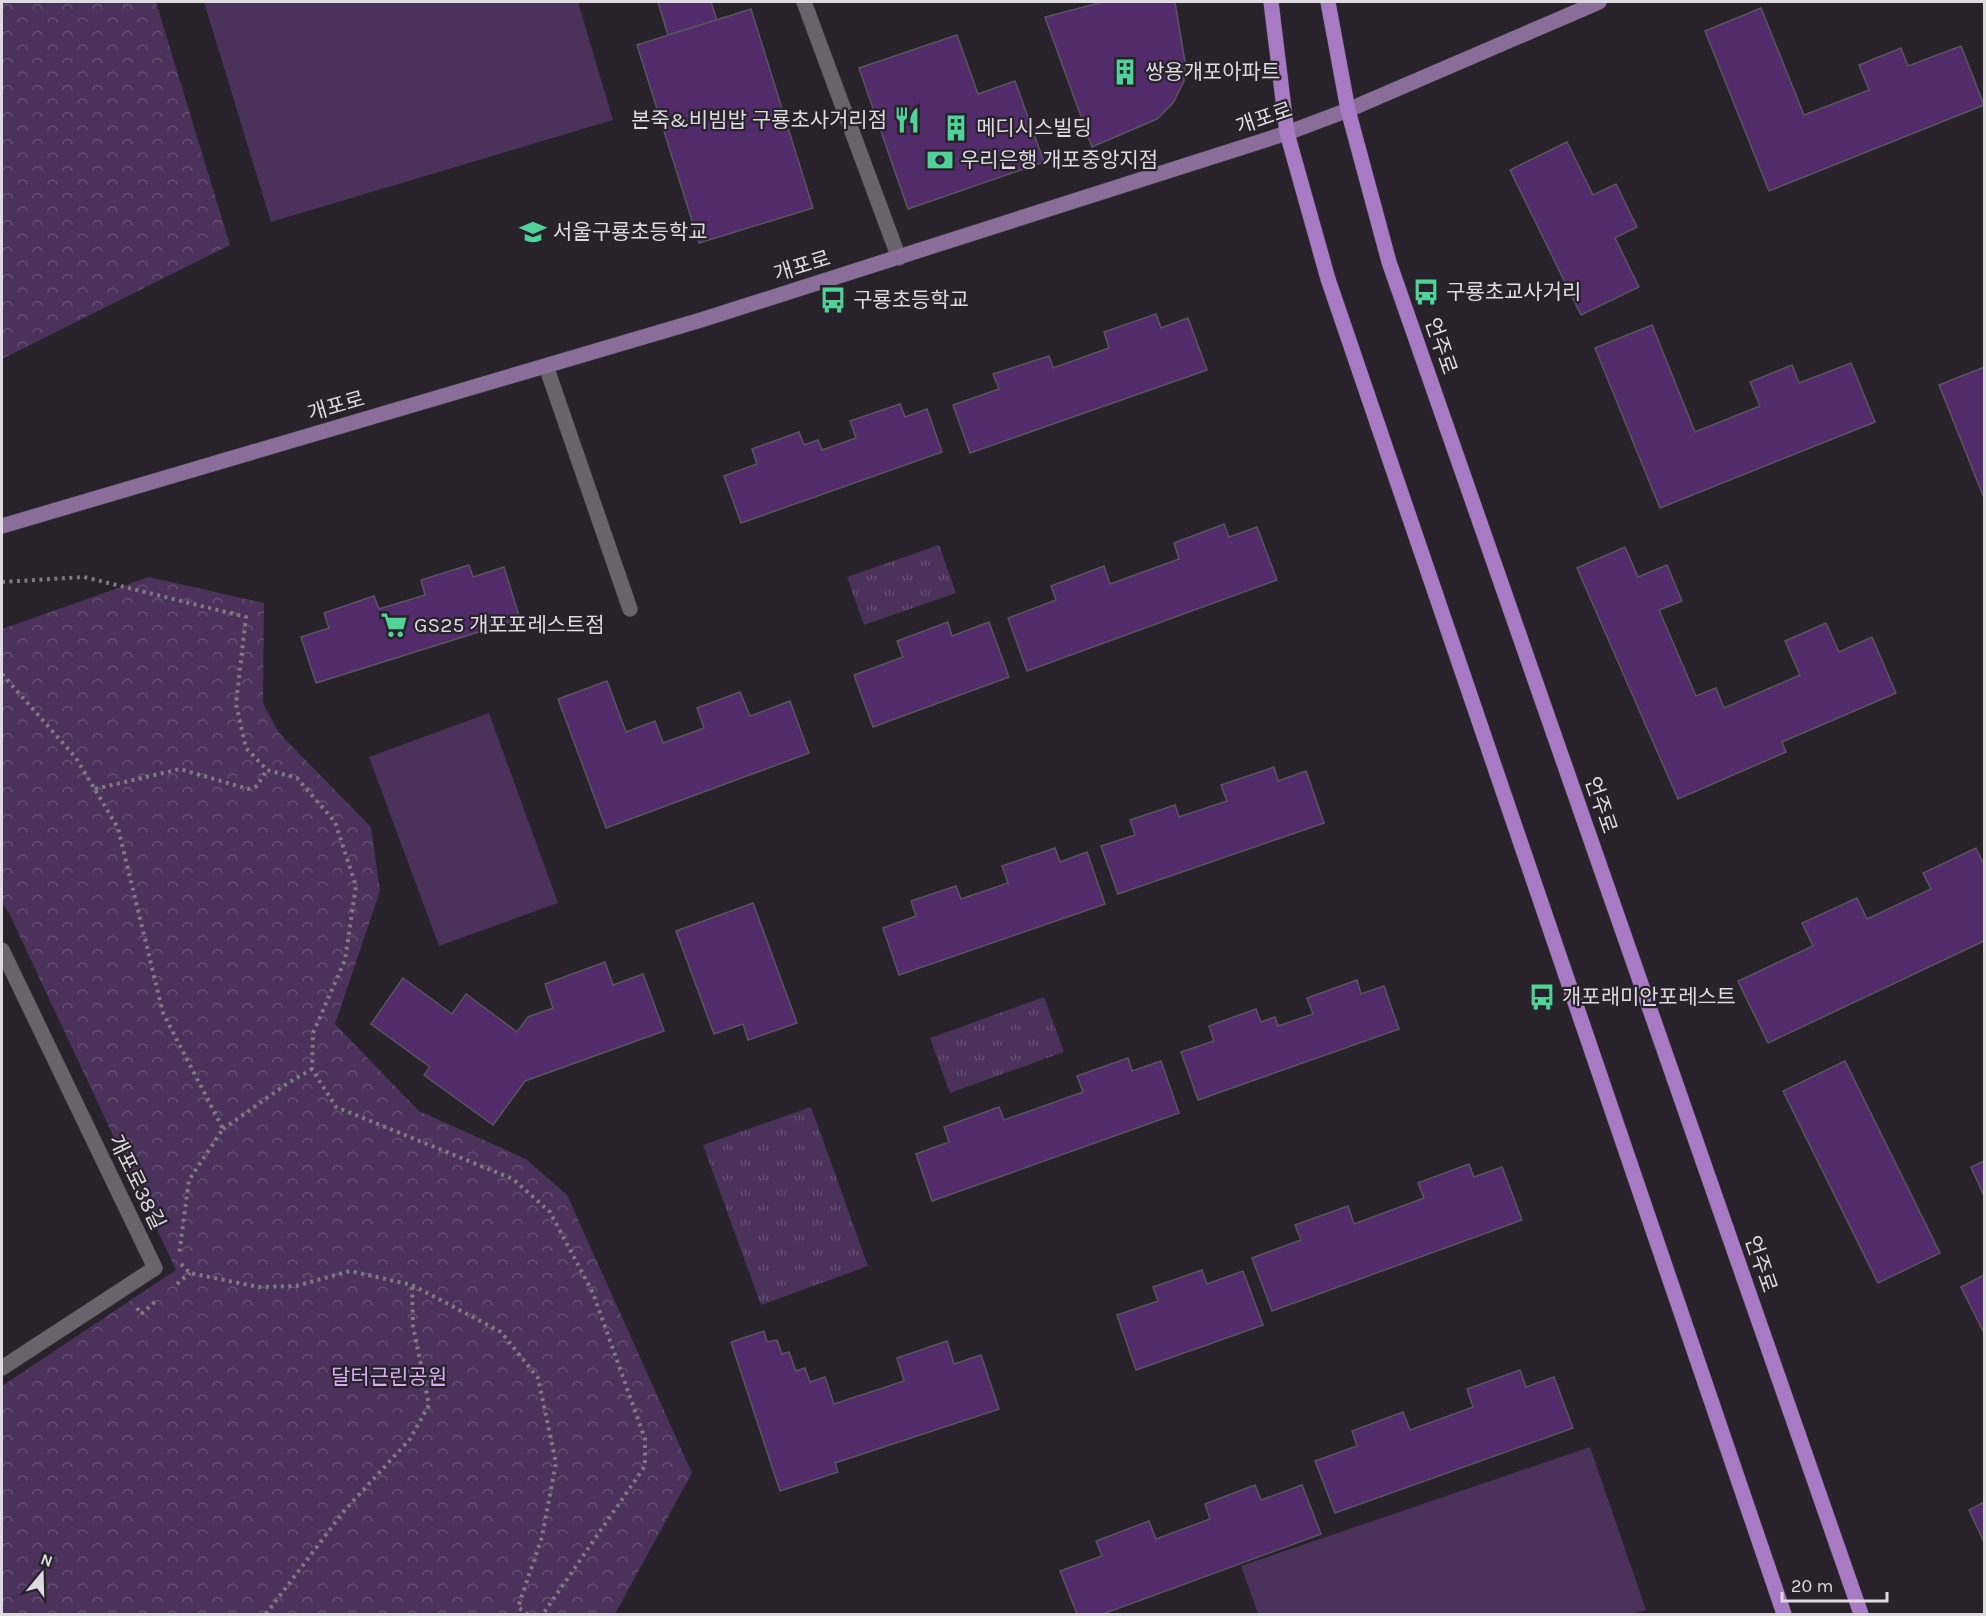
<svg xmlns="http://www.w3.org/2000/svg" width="1986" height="1616" viewBox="0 0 1986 1616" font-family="Karla,'Noto Sans KR',sans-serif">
<defs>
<pattern id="forest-crowns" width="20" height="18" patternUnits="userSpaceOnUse" patternTransform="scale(1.5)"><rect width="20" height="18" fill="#4a325a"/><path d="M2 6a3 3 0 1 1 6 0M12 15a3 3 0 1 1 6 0" fill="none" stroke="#644f71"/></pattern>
<pattern id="park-tufts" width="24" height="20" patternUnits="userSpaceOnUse" patternTransform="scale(1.5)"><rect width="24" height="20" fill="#4a325a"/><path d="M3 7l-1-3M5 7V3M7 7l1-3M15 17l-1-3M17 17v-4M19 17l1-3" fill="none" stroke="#644f71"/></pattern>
</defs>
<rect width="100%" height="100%" fill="#28222b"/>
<g fill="#4a325a">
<path d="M204,2H578L613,120L271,222Z"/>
<path d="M489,713L558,903L439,946L369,757Z"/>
<path d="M1590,1447L1646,1610L1632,1614H1258L1241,1566Z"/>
</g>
<g fill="url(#forest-crowns)">
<path d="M2,2H156L230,245L2,359Z"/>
<path d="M149,577L264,603L263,703L279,733L371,827L380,891L335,1024L419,1111L526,1159L567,1195L692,1473L615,1614H2V1386L176,1270L9,913L2,903V629Z"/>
</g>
<g fill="url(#park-tufts)">
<path d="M939,545L956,593L864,625L847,577Z"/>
<path d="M1044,997L1064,1052L950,1093L930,1038Z"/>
<path d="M811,1107L868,1266L761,1305L703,1145Z"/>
</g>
<g fill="#522b6a" stroke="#5a545f" stroke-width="1.5">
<path d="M658,2H711L717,20L668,35Z"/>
<path d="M1103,2H1175L1185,62L1184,81L1173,103L1157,119L1092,147L1045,17Z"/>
<path d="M1761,8L1804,115L1869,90L1859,65L1901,48L1908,66L1961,46L1984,105L1769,191L1705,31Z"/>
<path d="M751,9L813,208L699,243L637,45Z"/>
<path d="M957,35L978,94L1015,81L1044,162L908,209L859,68Z"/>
<path d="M1567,142L1593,195L1616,184L1637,227L1615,238L1639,287L1581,315L1510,170Z"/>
<path d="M1156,314L1161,328L1188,318L1207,370L970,453L953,405L999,389L993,374L1049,356L1053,368L1109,348L1104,332Z"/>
<path d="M1652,325L1695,432L1760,406L1750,382L1792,365L1799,383L1851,363L1875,422L1660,508L1595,348Z"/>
<path d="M1984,367V498L1939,385Z"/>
<path d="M900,404L905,417L927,409L942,452L741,523L724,476L757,464L752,449L799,432L804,445L818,440L822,450L856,438L850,421Z"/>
<path d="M1224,524L1229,537L1257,527L1277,580L1027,671L1008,618L1056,600L1051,586L1104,566L1110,584L1179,559L1174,543Z"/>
<path d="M1625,547L1638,577L1667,565L1682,601L1659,610L1696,696L1716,688L1724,708L1800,675L1785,641L1826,623L1839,652L1872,637L1896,693L1782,742L1786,752L1678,799L1577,568Z"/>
<path d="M469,565L473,577L504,567L520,619L316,683L301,637L329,628L324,613L374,596L379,609L425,595L421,580Z"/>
<path d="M948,622L952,636L989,622L1009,677L873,727L854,675L903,657L897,641Z"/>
<path d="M607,681L626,732L655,721L663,743L704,728L697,708L740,692L750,716L790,701L809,753L606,828L558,699Z"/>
<path d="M1274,767L1278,781L1306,771L1324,823L1118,894L1101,846L1135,835L1130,820L1175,805L1179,817L1227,801L1221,785Z"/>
<path d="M1055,848L1060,862L1087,852L1105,904L899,975L883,928L916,916L911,901L956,886L961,899L1008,883L1002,866Z"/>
<path d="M1976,848L1984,865V941L1768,1043L1738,981L1813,946L1802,923L1857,898L1867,919L1931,889L1923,873Z"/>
<path d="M753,903L797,1023L748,1040L743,1024L714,1034L676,931Z"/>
<path d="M605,962L613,985L643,974L664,1031L525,1081L493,1125L424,1075L430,1067L371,1024L403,978L452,1014L466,994L517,1032L528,1017L553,1008L545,984Z"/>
<path d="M1357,980L1361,994L1384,986L1399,1029L1198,1100L1181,1052L1214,1041L1209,1026L1256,1009L1261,1022L1275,1017L1278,1026L1313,1014L1307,998Z"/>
<path d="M1128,1058L1132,1071L1161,1061L1179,1113L932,1201L916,1154L949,1142L944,1127L999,1107L1004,1120L1083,1092L1077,1076Z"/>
<path d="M1845,1061L1940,1253L1878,1283L1783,1091Z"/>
<path d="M1984,1161V1196L1971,1167Z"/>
<path d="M1469,1164L1474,1177L1502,1167L1522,1220L1272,1311L1252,1258L1301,1240L1295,1225L1348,1206L1354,1224L1424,1198L1418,1183Z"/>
<path d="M1202,1270L1207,1284L1243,1271L1263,1325L1136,1370L1117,1315L1158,1301L1153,1287Z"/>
<path d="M1984,1275V1333L1961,1287Z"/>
<path d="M764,1331L767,1342L777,1340L782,1354L789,1352L796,1371L805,1368L810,1382L825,1377L834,1404L904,1381L897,1358L947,1341L954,1364L981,1355L999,1409L835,1463L838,1472L780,1491L731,1342Z"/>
<path d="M1520,1370L1526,1387L1554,1377L1573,1428L1335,1513L1315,1461L1357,1446L1352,1431L1403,1412L1410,1430L1473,1407L1467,1389Z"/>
<path d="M1255,1485L1261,1500L1302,1485L1321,1534L1103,1614H1077L1060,1571L1102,1556L1096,1541L1149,1521L1156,1539L1210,1519L1205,1504Z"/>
<path d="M1984,1502V1542L1969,1510Z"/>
</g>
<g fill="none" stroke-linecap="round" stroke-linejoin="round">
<g stroke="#413d45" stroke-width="16">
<path id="lane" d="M546,366L630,609"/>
</g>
<g stroke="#413d45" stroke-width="16">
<g id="street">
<path d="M804,2L899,258"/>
<path d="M2,950L155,1268L2,1368"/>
</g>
</g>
<g stroke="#413d45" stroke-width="16">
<path id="secondary" d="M2,526L701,320L1287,133L1348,110L1599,2"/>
</g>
<g stroke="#413d45" stroke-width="16">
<g id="primary">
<path d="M1271,2L1287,133L1328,279L1784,1614"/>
<path d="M1328,2L1348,110L1389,262L1861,1614"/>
</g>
</g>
<g stroke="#7e7a81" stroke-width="4" stroke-dasharray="3 4.5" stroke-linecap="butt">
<path d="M2,582L84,577L246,617L236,704L246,748L267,770L297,778L335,822L356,886L345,960L313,1033L312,1069L336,1107L513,1179L550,1212L593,1293L645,1439V1466L543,1614"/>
<path d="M2,674L76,758L118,828L163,1013L223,1129L189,1180L179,1255"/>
<path d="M95,789L180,769L248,789L257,786L267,770"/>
<path d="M223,1129L288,1083L312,1069"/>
<path d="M181,1264L190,1273L258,1287L296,1286L350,1271L412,1285L501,1332L538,1378L556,1463L542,1537L518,1607L527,1614"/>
<path d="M177,1284L190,1273"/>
<path d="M137,1308L141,1314L157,1300"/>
<path d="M266,1614L344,1511L410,1439L429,1405L413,1326L412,1285"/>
</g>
<use href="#lane" stroke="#69636e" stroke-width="15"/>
<use href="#street" stroke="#69636e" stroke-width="15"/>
<use href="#secondary" stroke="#886e99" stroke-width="15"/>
<use href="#primary" stroke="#a77ac3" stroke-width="15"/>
</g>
<defs>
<g id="building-bare" transform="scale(2.07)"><path d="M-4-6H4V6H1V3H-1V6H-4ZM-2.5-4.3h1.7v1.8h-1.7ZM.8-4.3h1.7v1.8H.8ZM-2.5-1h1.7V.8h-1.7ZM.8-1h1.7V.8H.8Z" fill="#4fd399" stroke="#28222b" stroke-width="2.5" paint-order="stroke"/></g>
<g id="restaurant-bare" transform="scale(2.07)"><path d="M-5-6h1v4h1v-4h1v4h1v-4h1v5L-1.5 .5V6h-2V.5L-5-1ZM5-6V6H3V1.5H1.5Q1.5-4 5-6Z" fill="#4fd399" stroke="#28222b" stroke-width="2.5" paint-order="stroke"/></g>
<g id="bank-bare" transform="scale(2.07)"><path d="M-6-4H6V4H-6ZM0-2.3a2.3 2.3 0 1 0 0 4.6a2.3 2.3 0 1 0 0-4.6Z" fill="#4fd399" stroke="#28222b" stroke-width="2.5" paint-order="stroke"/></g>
<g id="school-bare" transform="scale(2.07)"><path d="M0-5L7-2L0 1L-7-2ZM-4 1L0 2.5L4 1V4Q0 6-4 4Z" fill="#4fd399" stroke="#28222b" stroke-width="2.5" paint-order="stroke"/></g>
<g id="bus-bare" transform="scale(2.07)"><path d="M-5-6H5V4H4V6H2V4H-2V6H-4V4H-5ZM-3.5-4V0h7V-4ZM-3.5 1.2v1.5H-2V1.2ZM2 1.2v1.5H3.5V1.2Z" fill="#4fd399" stroke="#28222b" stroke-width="2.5" paint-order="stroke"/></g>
<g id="supermarket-bare" transform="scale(2.07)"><path d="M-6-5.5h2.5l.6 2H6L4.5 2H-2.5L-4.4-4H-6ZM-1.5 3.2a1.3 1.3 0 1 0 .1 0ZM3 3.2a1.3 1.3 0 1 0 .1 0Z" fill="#4fd399" stroke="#28222b" stroke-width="2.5" paint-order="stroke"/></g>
</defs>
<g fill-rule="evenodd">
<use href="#building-bare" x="1125" y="72"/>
<use href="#restaurant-bare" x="907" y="120"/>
<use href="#building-bare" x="956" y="128"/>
<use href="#bank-bare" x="940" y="160"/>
<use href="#school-bare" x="533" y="232"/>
<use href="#bus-bare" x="1426" y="292"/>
<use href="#bus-bare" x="833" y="300"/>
<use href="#supermarket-bare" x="394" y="625"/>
<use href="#bus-bare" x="1542" y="997"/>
</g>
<g text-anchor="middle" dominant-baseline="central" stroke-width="4.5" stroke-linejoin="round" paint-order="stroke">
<g font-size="21" fill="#dddae0" stroke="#28222b" text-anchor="start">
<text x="1145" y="72">쌍용개포아파트</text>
<text x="887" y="120" text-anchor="end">본죽&amp;비빔밥 구룡초사거리점</text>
<text x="976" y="128">메디시스빌딩</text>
<text x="960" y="160">우리은행 개포중앙지점</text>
<text x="553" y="232">서울구룡초등학교</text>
<text x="1446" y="292">구룡초교사거리</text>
<text x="853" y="300">구룡초등학교</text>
<text x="414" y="625">GS25 개포포레스트점</text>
<text x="1562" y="997">개포래미안포레스트</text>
</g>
<g font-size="21" fill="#dddae0" stroke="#28222b">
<text transform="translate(1264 118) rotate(-19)">개포로</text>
<text transform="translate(802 266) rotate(-17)">개포로</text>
<text transform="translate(1441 346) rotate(71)">언주로</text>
<text transform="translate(336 406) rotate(-16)">개포로</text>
<text transform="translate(1601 805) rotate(71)">언주로</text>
<text transform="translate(137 1182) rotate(64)">개포로38길</text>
<text transform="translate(1761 1264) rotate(71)">언주로</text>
</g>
<g font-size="21" fill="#d7abf5" stroke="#28222b">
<text x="389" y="1377">달터근린공원</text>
</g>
</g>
<rect width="1986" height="1616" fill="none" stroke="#dddae0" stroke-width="6"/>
<g transform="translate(42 1574) rotate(19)" stroke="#28222b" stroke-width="4.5" paint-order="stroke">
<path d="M0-4.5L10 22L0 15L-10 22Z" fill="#dddae0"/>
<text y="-9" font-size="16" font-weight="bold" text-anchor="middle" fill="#dddae0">N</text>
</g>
<path d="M1782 1592v9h105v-9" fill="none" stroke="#dddae0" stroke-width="3"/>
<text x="1791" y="1592" font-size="18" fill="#dddae0" stroke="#28222b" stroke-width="4.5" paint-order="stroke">20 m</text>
</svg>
